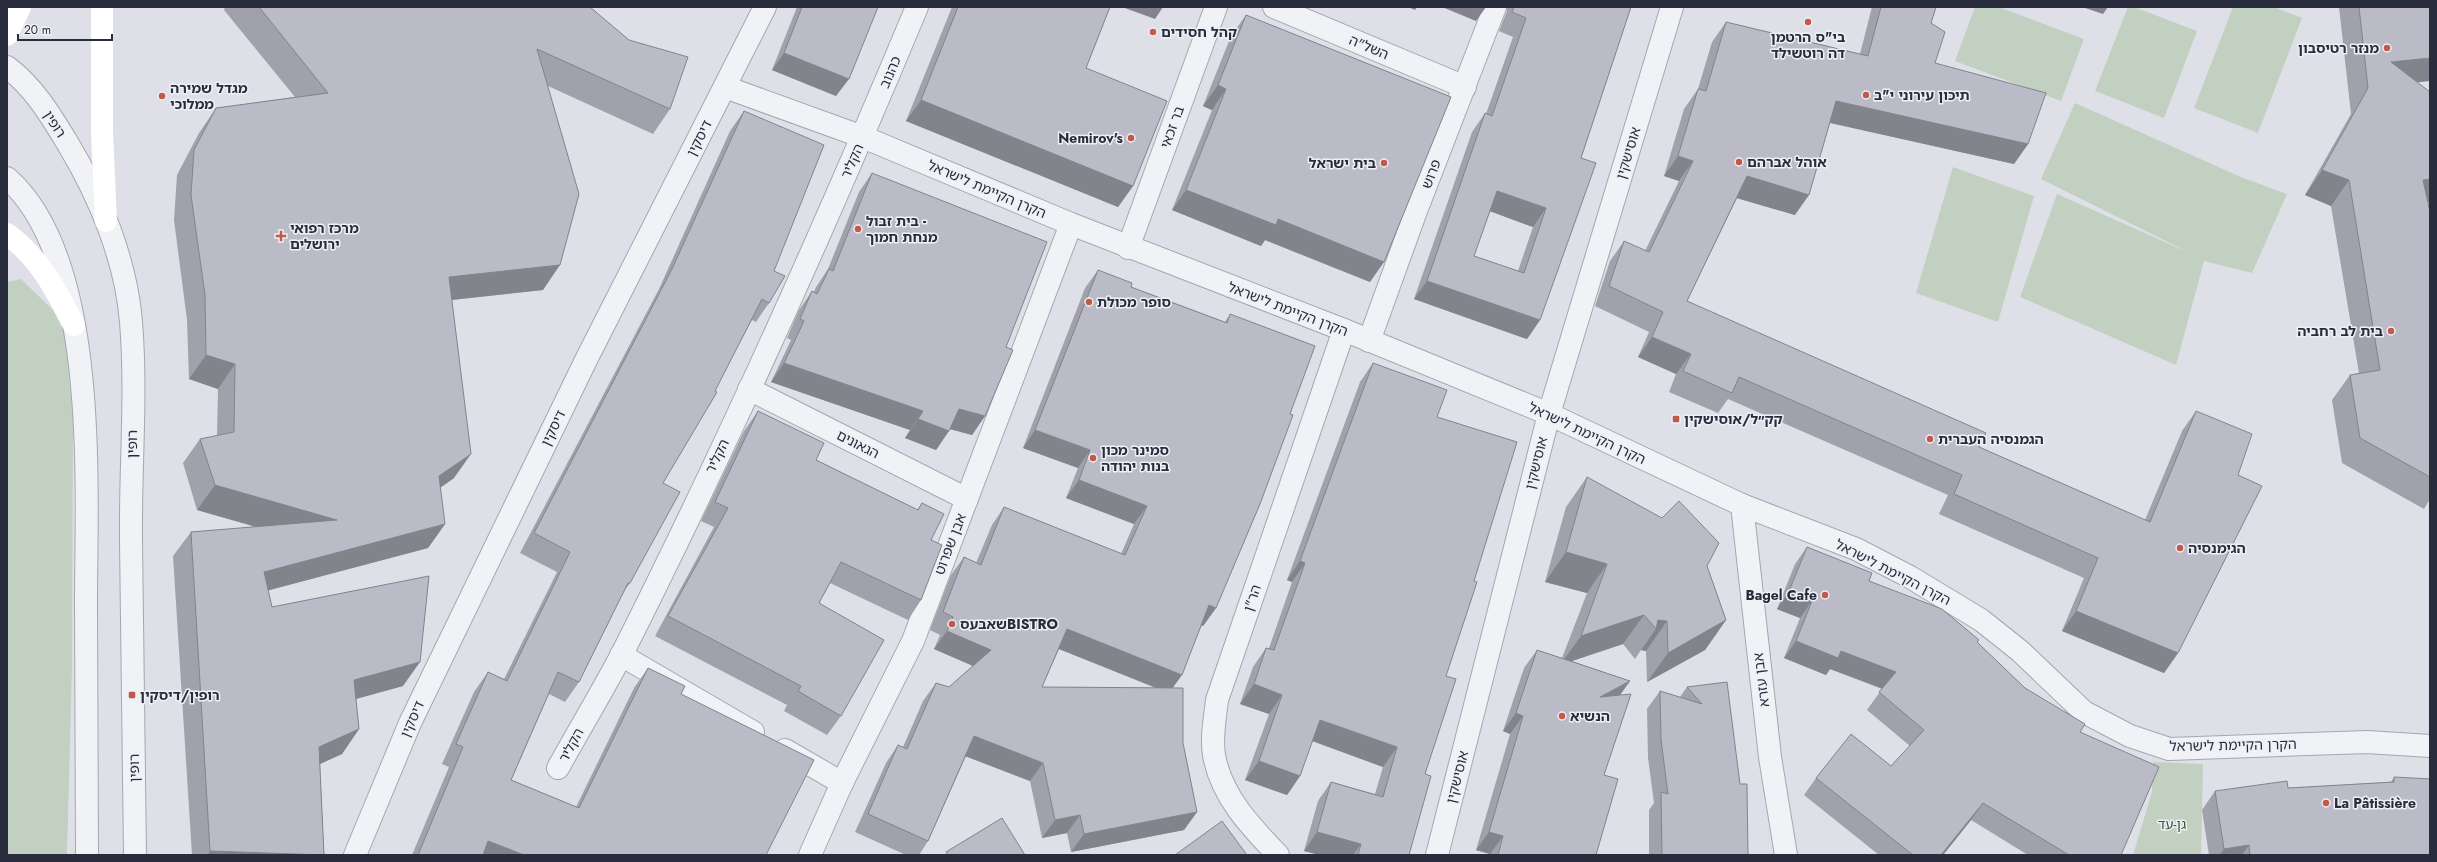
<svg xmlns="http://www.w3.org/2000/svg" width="2437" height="862" viewBox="0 0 2437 862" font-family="Jost,'Noto Sans Hebrew',sans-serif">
<rect width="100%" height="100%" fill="#dfe0e7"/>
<g fill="#c1d0c1">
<path d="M1975,7H1999L2084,39L2061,101L1955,61Z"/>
<path d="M2128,7H2134L2197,31L2164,118L2095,91Z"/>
<path d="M2233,7H2274L2302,18L2258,133L2194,108Z"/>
<path d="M2075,103L2243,178L2287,194L2252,273L2204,261L2176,365L2020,297L2057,194L2192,254L2041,179Z"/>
<path d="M1953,167L2034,196L1998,322L1916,293Z"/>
<path d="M21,279L53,310L65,334L73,418L72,667L67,855H7V282Z"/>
<path d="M2153,762L2203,764L2201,855H2133L2152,792Z"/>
</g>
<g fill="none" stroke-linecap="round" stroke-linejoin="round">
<g stroke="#a5a6b1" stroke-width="24">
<g id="minor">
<path d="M1274,7L1465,87"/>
<path d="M725,87L863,137L1071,224L1344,330L1549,414"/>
<path d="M1128,248L1216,7"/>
<path d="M1369,341L1416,211L1495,7"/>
<path d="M749,389L967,499"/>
<path d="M1742,505L1856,549L1910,577L1981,620L2020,651L2084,712L2130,736L2169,749L2367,742L2430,746"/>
<path d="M621,655L753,732"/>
<path d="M785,750L842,783"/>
<path d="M558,768C579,730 602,692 622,654C729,442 826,225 917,7"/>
<path d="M355,855L410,723L586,360L765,7"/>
<path d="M810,855L842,783L913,641L1071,224"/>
<path d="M1278,855C1251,827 1221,796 1214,755C1211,738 1215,718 1217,700L1344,330"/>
</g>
</g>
<g stroke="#a5a6b1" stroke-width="24">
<g id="tertiary">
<path d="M7,67C34,87 51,116 68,144C100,197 126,260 131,322C137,395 130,468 131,541C132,646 134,750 135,855"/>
<path d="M7,178C100,259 86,489 86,604C86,687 87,771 87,855"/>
<path d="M1549,414L1742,505L1770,757L1786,855"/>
<path d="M1437,855L1549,414L1672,7"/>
</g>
</g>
<use href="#minor" stroke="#f1f2f6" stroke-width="22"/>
<use href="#tertiary" stroke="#f1f2f6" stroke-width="22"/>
<g stroke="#fff" stroke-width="22">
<path d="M102,7V133L106,221"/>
<path d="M7,35L20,7"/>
<path d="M7,234C39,257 56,290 74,325"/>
</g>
</g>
<g fill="#a0a1ab" fill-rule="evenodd">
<path d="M225,7H590L670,109L653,134L548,86L543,290L452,300L454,478L440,488L445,524L428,548L268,590L272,607L403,686L356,699L359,729L342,754L320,764L324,855H192L173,556L191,532L256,527L197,510L183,463L200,439L217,436L218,389L189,379L187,320L174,220L177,175L199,133L216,108L295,97L224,10Z"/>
<path d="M797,7H878L836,96L772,70Z"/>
<path d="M952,7H1110L1086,68L1133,186L1118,207L906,121Z"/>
<path d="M1506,7H1631L1581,158L1540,320L1527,339L1414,299L1472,132L1485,113L1486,114L1513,37L1499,31L1507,11ZM1490,211L1533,227L1518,271L1474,256Z"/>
<path d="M1872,7H1936L1931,23L1935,63L2028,144L2014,164L1830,123L1795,215L1737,198L1687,301L1979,447L2145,520L2182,431L2196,411L2178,653L2164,673L2062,631L2084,578L1939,514L1948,495L1728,399L1718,413L1669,392L1676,374L1638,357L1649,332L1595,306L1610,261L1624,241L1645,251L1679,181L1664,176L1684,109L1698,89L1712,42L1726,22L1860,54Z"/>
<path d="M2339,7H2430L2417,82L2428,203L2430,212V499L2424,509L2342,463L2332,400L2350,375L2359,373L2331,206L2305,195L2351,114Z"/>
<path d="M1246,15L1370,282L1265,240L1261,246L1172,210L1212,110L1203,106L1231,36Z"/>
<path d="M744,111L774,271L769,303L756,322L752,320L663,483L630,583L622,594L579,682L565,702L549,694L511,780L576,807L634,688L648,668L681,694L766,855H412L449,767L442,764L474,692L488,672L504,679L557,572L520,553L659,289L730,131Z"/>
<path d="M872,173L1006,347L985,416L972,435L950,429L936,450L905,438L910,430L771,382L791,340L787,338L799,310L812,291L814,292L816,287L828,269L859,192Z"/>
<path d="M1098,270L1131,287L1225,322L1230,314L1216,608L1203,626L1202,625L1173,688L1183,743L1197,812L1184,830L1071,852L1067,833L1042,838L1030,781L966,756L928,841L919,855H906L855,832L886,763L898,745L903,747L923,701L936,683L949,687L973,666L934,649L940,635L930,630L951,575L964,557L976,563L992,525L1004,507L1121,554L1134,524L1066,498L1078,468L1023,448L1085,288ZM1059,649L1156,688L1042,687Z"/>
<path d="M1373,363L1437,417L1474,581L1446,676L1425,774L1409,855H1320L1304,851L1318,801L1331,782L1375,794L1383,767L1312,741L1300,776L1287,795L1245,780L1269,714L1240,704L1253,667L1266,648H1269L1292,582L1287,580L1360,382Z"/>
<path d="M758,411L816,460L917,510L922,503L931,540L921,600L908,620L830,583L819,603L841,716L827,735L784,711L787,705L655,636L714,527L701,521L744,431Z"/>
<path d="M1587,477L1707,566L1726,620L1705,650L1647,682L1646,651L1641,650L1635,659L1623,644L1572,661L1630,681L1620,695L1604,775L1596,855H1490V854L1476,850L1510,734L1503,731L1524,668L1537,650L1562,658L1587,593L1545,582L1566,507Z"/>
<path d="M1807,547L1869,581L1977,643L2025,688L2080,732L2121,855H2028L1971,820L1943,855H1879L1804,795L1816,778L1891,766L1910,746L1867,710L1882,689L1830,669L1826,675L1784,658L1800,618L1777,609L1795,564Z"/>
<path d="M1727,682L1748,855H1649V810L1654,803L1648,758L1647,709L1660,691L1680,697L1687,687Z"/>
<path d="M2394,777L2430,855H2209L2202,810L2215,791L2288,788L2391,782Z"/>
</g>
<g fill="#82838b">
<path d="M1122,7H1163L1155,19Z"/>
<path d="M1408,7H1417L1415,10Z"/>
<path d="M1442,7H1486L1476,21Z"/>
<path d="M2082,7H2108L2103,14Z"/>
<path d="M784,53L849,79L836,96L772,70Z"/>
<path d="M2430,58V81L2374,87L2391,62Z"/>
<path d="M1218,85L1226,89L1212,110L1203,106Z"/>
<path d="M921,100L1133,186L1118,207L906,121Z"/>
<path d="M1836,101L2028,144L2014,164L1822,121Z"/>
<path d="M1678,156L1693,161L1679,181L1664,176Z"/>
<path d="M2322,170L2349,180L2331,206L2305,195Z"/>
<path d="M1747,176L1809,195L1795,215L1733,197Z"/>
<path d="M2430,179V202L2405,205L2423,180Z"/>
<path d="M1186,190L1278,219L1384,262L1370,282L1265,240L1261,246L1172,210Z"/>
<path d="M1497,191L1546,208L1533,227L1484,209Z"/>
<path d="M560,265L543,290L432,302L449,277Z"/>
<path d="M1427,281L1540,320L1527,339L1414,299Z"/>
<path d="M1652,337L1691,354L1676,374L1638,357Z"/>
<path d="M206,355L235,364L218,389L189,379Z"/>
<path d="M784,363L923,411L910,430L771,382Z"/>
<path d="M959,409L985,416L972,435L946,428Z"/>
<path d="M918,419L949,431L936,450L905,438Z"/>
<path d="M1035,430L1090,450L1078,468L1023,448Z"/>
<path d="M471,454L454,478L421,501L439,476Z"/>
<path d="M1079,480L1147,506L1134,524L1066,498Z"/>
<path d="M215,485L337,520L320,545L197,510Z"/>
<path d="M445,524L428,548L247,596L264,572Z"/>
<path d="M1566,552L1607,564L1587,593L1545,582Z"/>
<path d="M1300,561L1305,563L1292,582L1287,580Z"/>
<path d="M1789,591L1812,601L1800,618L1777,609Z"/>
<path d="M1209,605L1216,608L1203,626L1197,623Z"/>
<path d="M2076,611L2178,653L2164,673L2062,631Z"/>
<path d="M1644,615L1623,644L1560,665L1581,636Z"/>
<path d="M1658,620L1667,621L1646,651L1641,650L1656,629Z"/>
<path d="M1726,620L1705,650L1647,682L1668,653Z"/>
<path d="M1067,629L1182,675L1169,693L1054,647Z"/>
<path d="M947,631L991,650L978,668L934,649Z"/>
<path d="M1796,641L1841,651L1896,672L1884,689L1830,669L1826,675L1784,658Z"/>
<path d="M420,662L403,686L337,704L354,680Z"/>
<path d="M1630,681L1617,699L1600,697Z"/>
<path d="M1254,684L1282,695L1269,714L1240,704Z"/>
<path d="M1516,713L1523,716L1510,734L1503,731Z"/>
<path d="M1320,720L1397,747L1383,767L1307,739Z"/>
<path d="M359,729L342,754L302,772L319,747Z"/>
<path d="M974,736L1043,763L1030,781L962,755Z"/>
<path d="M1259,761L1300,776L1287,795L1245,780Z"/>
<path d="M1983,803L1971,820L1943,855H1941Z"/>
<path d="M1197,812L1184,830L1071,852L1084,834Z"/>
<path d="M1080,815L1067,833L1042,838L1055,820Z"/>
<path d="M1317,832L1361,844L1353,855H1320L1304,851Z"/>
<path d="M1489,832L1503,836L1490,854L1476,850Z"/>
<path d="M488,841L524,855H478Z"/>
<path d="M2249,845L2242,855H2220L2224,849Z"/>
<path d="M210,851L316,855H208Z"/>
</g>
<g fill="#babbc7" stroke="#82838b" fill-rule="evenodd">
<path d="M259,7H590L629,40L688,57L670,109L537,49L579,194L560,265L449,277L471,454L439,476L445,524L264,572L272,607L429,576L420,662L354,680L359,729L319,747L324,855L210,851L191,532L337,520L215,485L200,439L234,432L235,364L206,355L205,295L191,195L194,150L216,108L328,93Z"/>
<path d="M802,7H878L849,79L784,53Z"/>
<path d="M958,7H1110L1086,68L1167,101L1133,186L921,100Z"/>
<path d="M1514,7H1631L1581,158L1596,163L1540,320L1427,281L1485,113L1492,116L1526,18L1512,12ZM1497,191L1546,208L1524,273L1474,256Z"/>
<path d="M1881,7H1936L1931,23L1945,32L1935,63L2046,93L2028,144L1836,101L1809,195L1747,176L1687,301L1986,433L1979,447L2150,522L2196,411L2252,434L2238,475L2262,486L2178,653L2076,611L2098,558L1954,494L1962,475L1739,377L1732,393L1683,371L1691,354L1652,337L1663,312L1609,286L1624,241L1649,252L1693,161L1678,156L1698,89L1706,91L1726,22L1868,56Z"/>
<path d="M2359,7H2430V58L2391,62L2430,92V179L2423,180L2430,212V477L2360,438L2350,375L2380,370L2349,180L2322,170L2368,88Z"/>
<path d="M1246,15L1451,97L1384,262L1278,219L1276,225L1186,190L1226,89L1218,85Z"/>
<path d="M744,111L824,145L774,271L785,276L769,303L762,299L715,391L717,392L663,483L680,492L630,583H628L579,682L558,672L511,780L579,808L648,668L685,686L681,694L814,760L766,855H524L488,841L483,855H418L463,747L456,744L488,672L507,681L570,552L534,533L672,269Z"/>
<path d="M872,173L1047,242L1006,347L1013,350L985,416L959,409L949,431L918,419L923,411L784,363L804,321L800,319L812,291L817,294L829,269L833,271Z"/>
<path d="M1098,270L1132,283L1131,287L1227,323L1230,314L1315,346L1290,414L1293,415L1260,504L1216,608L1209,605L1182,675L1067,629L1042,687L1183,688V743L1197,812L1084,834L1080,815L1055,820L1043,763L974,736L928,841L868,814L898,745L907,749L936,683L949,687L991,650L947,631L953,617L943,612L964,557L981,565L1004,507L1125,555L1147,506L1079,480L1090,450L1035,430Z"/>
<path d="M1373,363L1447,390L1437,417L1517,442L1474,581L1477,582L1446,676L1456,679L1425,774L1431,776L1409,855H1358L1361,844L1317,832L1331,782L1383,797L1397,747L1320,720L1300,776L1259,761L1282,695L1254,684L1266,648L1274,650L1305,563L1300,561Z"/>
<path d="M758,411L824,443L816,460L918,510L922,503L944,514L931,540L942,545L921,600L841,562L819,603L884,640L841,716L798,691L801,686L668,616L728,508L715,502Z"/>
<path d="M1587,477L1662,518L1679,501L1719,543L1707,566L1726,620L1668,653L1667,621L1658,620L1656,629L1644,615L1581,636L1607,564L1566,552Z"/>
<path d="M1807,547L1872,573L1869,581L1942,609L1979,640L1977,642L2025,688L2085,724L2080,732L2159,767L2121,855H2069L1983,803L1941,855H1913L1816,778L1851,734L1891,766L1924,730L1879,692L1896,672L1841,651L1838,658L1796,641L1812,601L1789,591Z"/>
<path d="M1537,650L1630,681L1600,697L1631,694L1604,775L1618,779L1596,855H1498L1503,836L1489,832L1523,716L1516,713Z"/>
<path d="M1727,682L1740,784H1747L1748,855H1662L1661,792L1668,794L1661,740L1660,691L1702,704L1687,687Z"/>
<path d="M2394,777L2430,779V855H2250L2249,845L2224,849L2215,791L2287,781L2288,788L2394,782Z"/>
<path d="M1002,818L1025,855H948L946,852Z"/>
<path d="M1222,821L1247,855H1175Z"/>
</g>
<g fill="#c3584d" stroke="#eef0f5" stroke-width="1.5">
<circle cx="1808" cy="22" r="4"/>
<circle cx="1153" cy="32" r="4"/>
<circle cx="2387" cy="48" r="4"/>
<circle cx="1866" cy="95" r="4"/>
<circle cx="162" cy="96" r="4"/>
<circle cx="1131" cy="138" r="4"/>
<circle cx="1739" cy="162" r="4"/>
<circle cx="1384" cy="163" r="4"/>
<circle cx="858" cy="229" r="4"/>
<path d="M279 230h4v4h4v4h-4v4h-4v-4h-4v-4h4z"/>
<circle cx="1089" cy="302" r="4"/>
<circle cx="2391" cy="331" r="4"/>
<rect x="1672" y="415" width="8" height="8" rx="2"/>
<circle cx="1930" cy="439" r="4"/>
<circle cx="1093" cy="458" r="4"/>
<circle cx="2180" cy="548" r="4"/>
<circle cx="1825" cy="595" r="4"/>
<circle cx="952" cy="624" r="4"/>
<rect x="128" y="691" width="8" height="8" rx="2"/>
<circle cx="1562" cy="716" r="4"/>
<circle cx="2326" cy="803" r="4"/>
</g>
<g text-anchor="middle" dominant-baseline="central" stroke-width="3" stroke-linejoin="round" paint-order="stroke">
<g font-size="14" font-weight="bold" fill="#292c3d" stroke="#eef0f5" text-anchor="start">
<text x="1161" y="32">קהל חסידים</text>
<text x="1808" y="37" text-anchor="middle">בי"ס הרטמן<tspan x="1808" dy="16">דה רוטשילד</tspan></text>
<text x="2379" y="48" text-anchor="end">מנזר רטיסבון</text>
<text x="170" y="88">מגדל שמירה<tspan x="170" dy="16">ממלוכי</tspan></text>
<text x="1874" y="95">תיכון עירוני י"ב</text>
<text x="1123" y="138" text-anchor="end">Nemirov's</text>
<text x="1747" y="162">אוהל אברהם</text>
<text x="1376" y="163" text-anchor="end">בית ישראל</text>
<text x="866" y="221">בית זבול -<tspan x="866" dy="16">מנחת חמוך</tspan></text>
<text x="290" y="228">מרכז רפואי<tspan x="290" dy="16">ירושלים</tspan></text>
<text x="1097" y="302">סופר מכולת</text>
<text x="2383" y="331" text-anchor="end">בית לב רחביה</text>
<text x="1684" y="419">קק״ל/אוסישקין</text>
<text x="1938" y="439">הגמנסיה העברית</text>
<text x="1101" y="450">סמינר מכון<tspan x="1101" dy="16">בנות יהודה</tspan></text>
<text x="2188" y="548">הגימנסיה</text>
<text x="1817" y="595" text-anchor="end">Bagel Cafe</text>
<text x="960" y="624">שאבעסBISTRO</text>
<text x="140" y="695">רופין/דיסקין</text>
<text x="1570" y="716">הנשיא</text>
<text x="2334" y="803">La Pâtissière</text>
</g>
<g font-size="14" fill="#292c3d" stroke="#eef0f5">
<text transform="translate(1369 47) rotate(23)">השל"ה</text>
<text transform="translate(890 72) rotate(-67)">כהנוב</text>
<text transform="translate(55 124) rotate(57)">רופין</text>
<text transform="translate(1172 127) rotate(-70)">בר זכאי</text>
<text transform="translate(699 138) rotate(-63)">דיסקין</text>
<text transform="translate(1628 153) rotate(-73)">אוסישקין</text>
<text transform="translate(852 161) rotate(-66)">הקליר</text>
<text transform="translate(1431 174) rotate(-69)">פרוש</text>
<text transform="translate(987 189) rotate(23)">הקרן הקיימת לישראל</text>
<text transform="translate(1288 309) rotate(21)">הקרן הקיימת לישראל</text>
<text transform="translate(553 428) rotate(-64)">דיסקין</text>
<text transform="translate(1587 433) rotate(25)">הקרן הקיימת לישראל</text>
<text transform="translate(132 444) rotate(-89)">רופין</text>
<text transform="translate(858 444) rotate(27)">הגאונים</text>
<text transform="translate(717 456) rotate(-64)">הקליר</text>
<text transform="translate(1536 463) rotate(-76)">אוסישקין</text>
<text transform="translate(950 544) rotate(-69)">אבן שפרוט</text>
<text transform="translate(1893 572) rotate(27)">הקרן הקיימת לישראל</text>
<text transform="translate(1252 598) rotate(-71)">הר"ן</text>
<text transform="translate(1761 680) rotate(-97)">אבן עזרא</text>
<text transform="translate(412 719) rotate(-66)">דיסקין</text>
<text transform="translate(571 745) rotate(-61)">הקליר</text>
<text transform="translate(2233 745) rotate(-1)">הקרן הקיימת לישראל</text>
<text transform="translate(134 768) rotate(-91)">רופין</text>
<text transform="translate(1457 777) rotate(-76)">אוסישקין</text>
</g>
<g font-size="14" fill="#385839" stroke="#eef0f5">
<text x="2172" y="824">גן-עד</text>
</g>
</g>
<rect width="2437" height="862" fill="none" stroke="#292c3d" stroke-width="16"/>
<path d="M18 34v6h94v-6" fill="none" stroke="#292c3d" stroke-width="2"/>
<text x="24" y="34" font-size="12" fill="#292c3d" stroke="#eef0f5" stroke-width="3" paint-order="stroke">20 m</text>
</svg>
